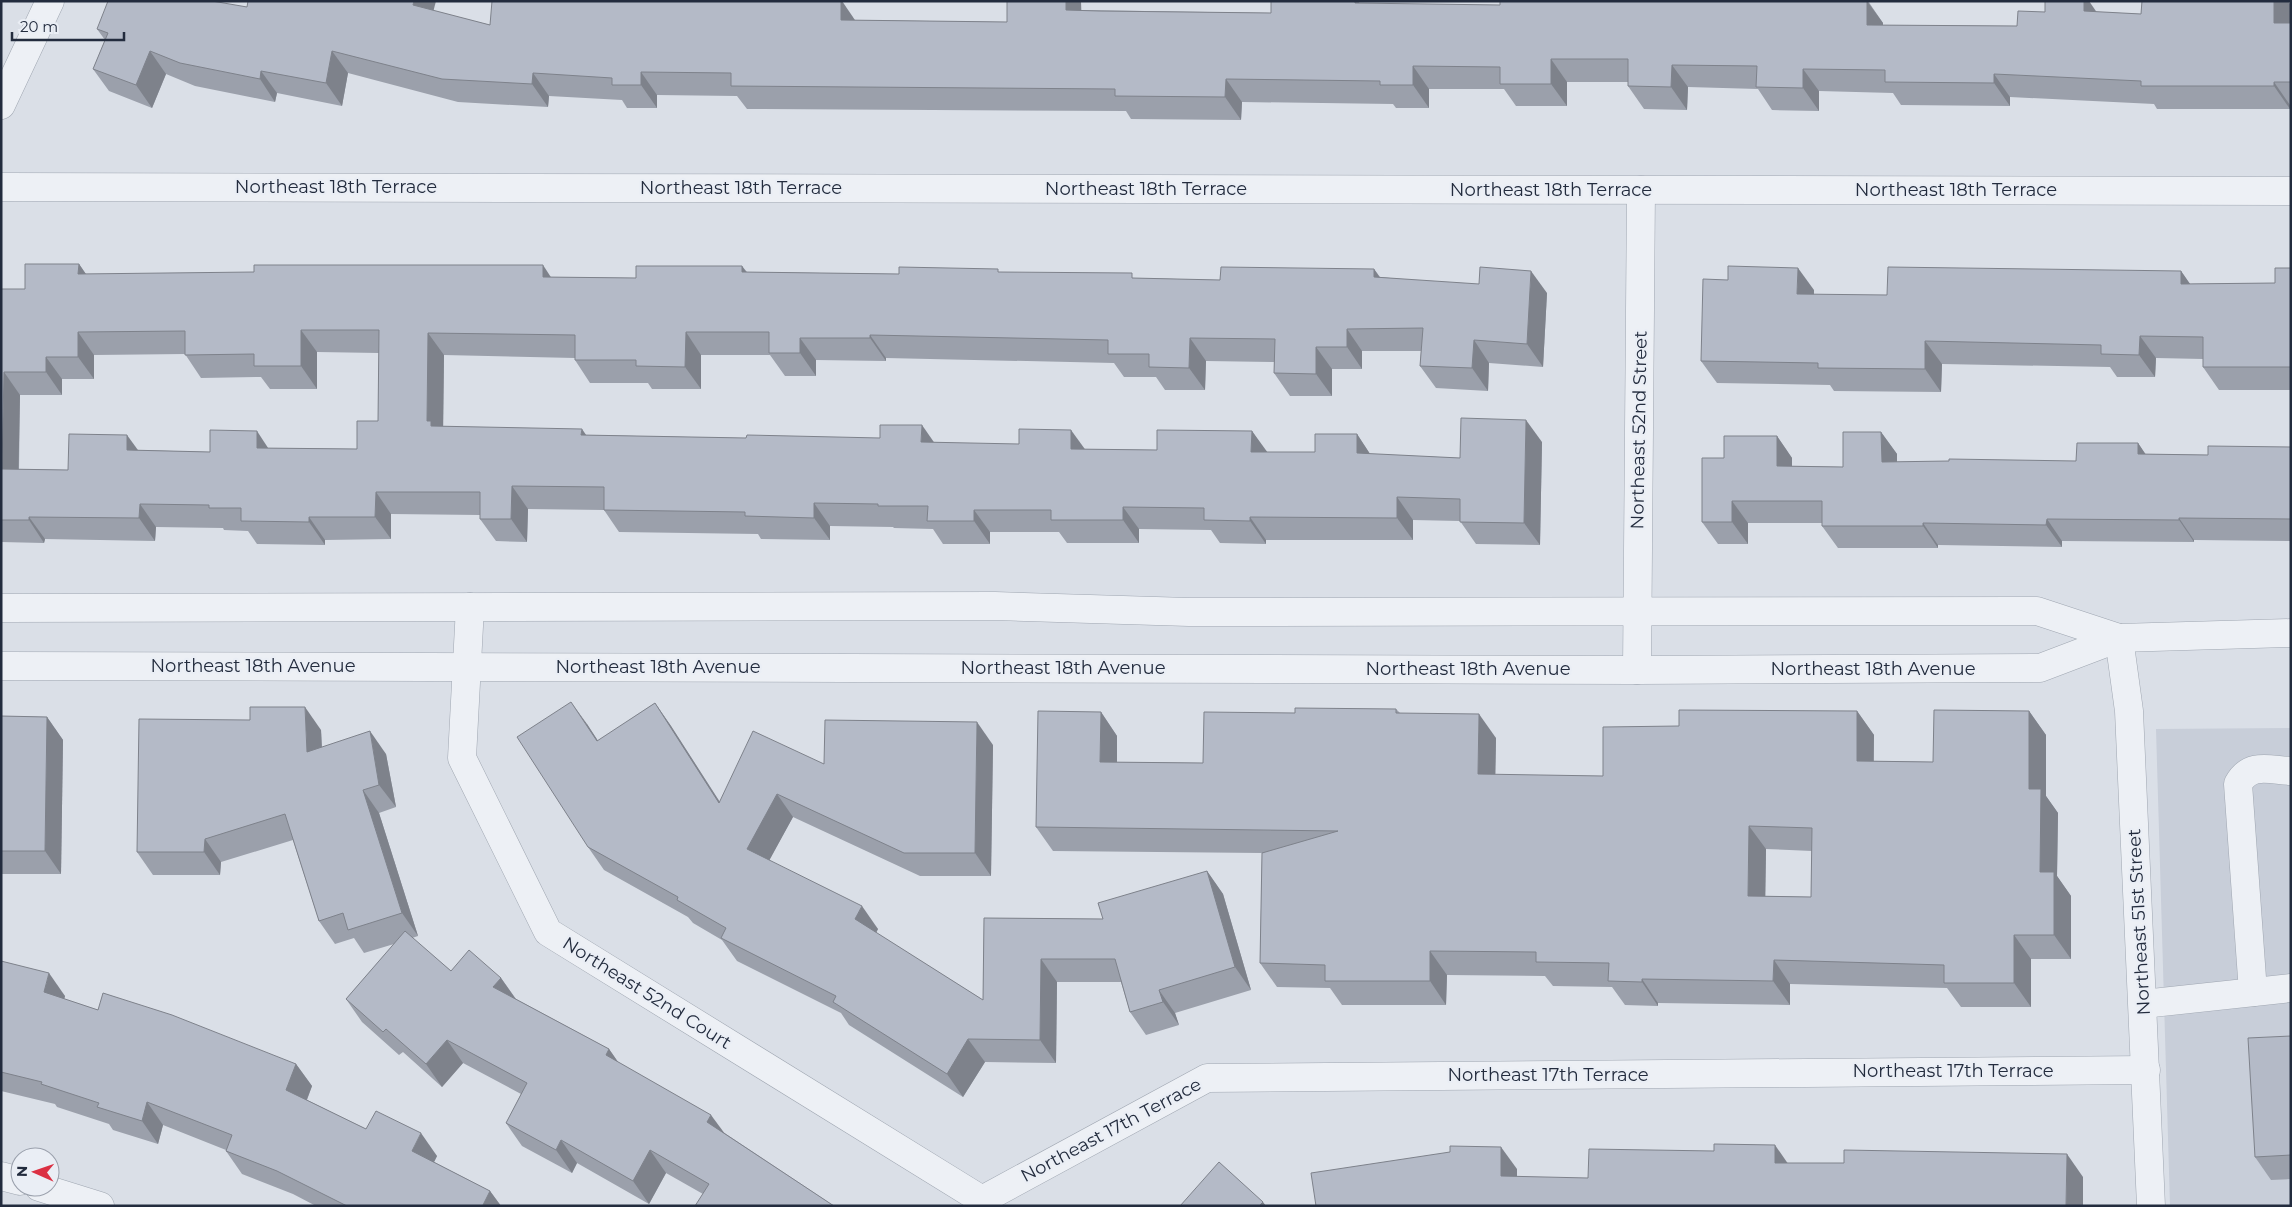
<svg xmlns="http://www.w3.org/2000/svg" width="2292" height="1207" viewBox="0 0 2292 1207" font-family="Montserrat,sans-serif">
<rect width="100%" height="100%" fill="#dadfe7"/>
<path fill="#c8ced9" d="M2291,728V1206H2170L2156,729Z"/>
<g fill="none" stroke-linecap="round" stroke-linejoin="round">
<g stroke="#9fa6b1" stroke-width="29">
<g id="minor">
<path d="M1,105L50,1"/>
<path d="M1,187L2291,191"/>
<path d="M470,607L462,758L548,932L982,1200L988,1206"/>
<path d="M1,608L995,606L1189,612L2037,611L2119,638L2291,633"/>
<path d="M2119,638L2129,711L2151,1206"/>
<path d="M1,666L1637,670L2040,668L2119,638"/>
<path d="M1637,670L1641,190"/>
<path d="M2253,992L2238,784C2250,762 2269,770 2291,771"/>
<path d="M2143,1004L2291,988"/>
<path d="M1,1176L20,1181"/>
<path d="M39,1187L100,1206"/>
<path d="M982,1200L1207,1078L2146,1070"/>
</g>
</g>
<use href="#minor" stroke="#edf0f5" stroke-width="28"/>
</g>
<g fill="#9ba0ab" fill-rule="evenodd">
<path d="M1271,1H1358L1360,4L1500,5V1H1868L1883,23V25L2017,26L2045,12H2097L2141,14L2142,1H2288L2290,4L2291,23V105H2290V109H2157L2154,104L2010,97V106L1901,105L1893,93L1819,91V111L1772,110L1758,89L1688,87L1687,110L1644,109L1628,86V82H1567V106H1516L1504,89H1429V108H1396L1393,104L1242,102L1241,120L1131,119L1126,111L747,109L737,96L657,95V108H627L622,100L549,96L548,107L458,102L348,73L342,106L277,93L275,102L195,86L166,74L152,108L109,91L93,69L105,40L97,29L247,7L434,11L490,25L855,20L1007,22L1082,10L1271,13Z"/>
<path d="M79,264L86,274L551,277L636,278L742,266L747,272L899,274L1000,272L1135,278L1220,280L1374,269L1380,277L1547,293L1543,367L1489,363L1488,391L1436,388L1420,366L1421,351H1362V369H1332V396H1290L1274,373V362L1206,361L1205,390H1165L1156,377H1124L1114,363L886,358V361L816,360V376H785L770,355H701V389H652L648,383H590L575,360V358L444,355L443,426L586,435L934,442L1084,449L1157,450L1252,431L1266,452H1315L1357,434L1370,454L1460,458L1542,442L1540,545L1476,544L1460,521L1413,520V540H1266V544L1220,543L1211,530L1139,529V543H1067L1059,532H990V544H943L933,529L894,528L893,527L830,526V540L761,539L758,534L619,532L604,510L528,509L527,542L496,541L480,519V515L391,514V539L325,540V545L257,544L248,531L224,530L223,528L156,527L155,541L45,539L44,543L1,542V289H25ZM317,352L379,353L378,421L357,449L268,448L210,452L138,450L68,470L19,469L20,395H62V379H94V355L185,354L201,378L261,377L270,389H317Z"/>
<path d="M2291,268V390H2219L2203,367V359L2156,358L2155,377H2117L2110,367L1942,364L1941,392L1834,391L1830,385L1717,383L1701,361L1728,280L1814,290V295H1887L2181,271L2190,284L2275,283Z"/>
<path d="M1881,432L1897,454V462L2076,461L2138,443L2145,454L2208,455L2291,447V541L2194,540V542L2062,541V547L1938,545V548H1838L1822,526V523H1748V544H1718L1702,522L1724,458L1777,436L1792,458V466L1843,467Z"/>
<path d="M655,703L671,726L720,802L824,764L993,745L991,876H920L793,817L769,860L878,929L876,933L983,1000L984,918L1103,919L1207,871L1223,894L1251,990L1175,1013L1179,1025L1146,1035L1130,1012L1121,982H1057L1056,1063L985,1062L963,1097L849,1025L841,1013L737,961L722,940L693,923L688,917L604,870L588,847L587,724L598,741Z"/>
<path d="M1396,709L1400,713L1496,738L1495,775L1603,776L1679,726L1857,711L1874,735V761L1933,762L2029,711L2046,735V796L2058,813L2057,876L2071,896V959H2031V1007H1961L1947,988L1790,984V1005L1658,1003V1006L1625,1005L1612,987L1553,986L1545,976L1447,975L1446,1005H1342L1330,988L1277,987L1260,963L1262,853L1053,851L1036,827L1101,712L1117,736V762L1203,763L1295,713ZM1766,849L1812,851L1811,897L1765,896Z"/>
<path d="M1,716L47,717L63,740L61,874H1Z"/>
<path d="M321,730L322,747L386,754L396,807L379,813L418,936L412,938L451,971L501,978L516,999L609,1049L618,1062L834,1206L703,1194L666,1173L649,1204L577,1163L572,1173L522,1146L506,1123L521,1094L463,1063L442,1087L403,1052L399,1055L362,1022L346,999L394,944L364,953L354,938L335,944L319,921L293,840L221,862L220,875H153L137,852Z"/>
<path d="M1,961L65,996L64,999L98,1010L296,1064L312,1086L307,1100L366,1129L437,1156L434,1162L490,1191L501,1206H316L293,1194L242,1174L226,1151V1150L163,1125L158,1144L113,1130L109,1124L57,1107L55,1104L1,1091Z"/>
<path d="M2291,1036V1179L2271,1180L2255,1157Z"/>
</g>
<g fill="#7e828b">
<path d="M414,1H436L429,28L413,5Z"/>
<path d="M841,1H842L857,23L841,20Z"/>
<path d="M1066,1H1081L1082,32L1066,10Z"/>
<path d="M1867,1L1883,23V47L1867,25Z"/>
<path d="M2084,1H2089L2100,17L2084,11Z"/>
<path d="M2274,1H2288L2290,4V46L2274,23Z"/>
<path d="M150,51L166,74L152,108L136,85Z"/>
<path d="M332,51L348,73L342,106L326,83Z"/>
<path d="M1551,59L1567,82V106L1551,84Z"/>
<path d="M1672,65L1688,87L1687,110L1671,87Z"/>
<path d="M1413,66L1429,89V108L1413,85Z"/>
<path d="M1803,69L1819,91V111L1803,88Z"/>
<path d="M261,71L277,93L275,102L260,79Z"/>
<path d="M641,72L657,95V108L641,85Z"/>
<path d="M533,73L549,96L548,107L532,84Z"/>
<path d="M1994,74L2010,97V106L1994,83Z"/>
<path d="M1226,79L1242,102L1241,120L1225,97Z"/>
<path d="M2274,82L2290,105V109L2274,86Z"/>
<path d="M79,264L94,286L78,274Z"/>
<path d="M543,265L558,288L543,277Z"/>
<path d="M742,266L758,289L742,272Z"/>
<path d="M1798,268L1814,290L1813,317L1797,294Z"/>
<path d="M1374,269L1389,291L1374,277Z"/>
<path d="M1531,271L1547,293L1543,367L1527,344Z"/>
<path d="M2181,271L2197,294L2181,284Z"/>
<path d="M1347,329L1362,351V369L1347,347Z"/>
<path d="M301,330L317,352V389L301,366Z"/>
<path d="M78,332L94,355V379L78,357Z"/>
<path d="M686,332L701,355V389L685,367Z"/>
<path d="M428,333L444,355L443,438L427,421Z"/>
<path d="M870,335L886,358V361L870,338Z"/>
<path d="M2140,336L2156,358L2155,377L2139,355Z"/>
<path d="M800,338L816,360V376L800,353Z"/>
<path d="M1190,338L1206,361L1205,390L1189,368Z"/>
<path d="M1474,340L1489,363L1488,391L1472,368Z"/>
<path d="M1925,341L1942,364L1941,392L1925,369Z"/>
<path d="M1316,347L1332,369V396L1316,374Z"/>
<path d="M46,357L62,379V395L46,372Z"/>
<path d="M4,372L20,395L18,492L2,469Z"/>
<path d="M1526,420L1542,442L1540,545L1524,523Z"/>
<path d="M922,425L938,448L921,442Z"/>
<path d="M582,429L597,451L581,435Z"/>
<path d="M1071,430L1087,452L1071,449Z"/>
<path d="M257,431L272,454L257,448Z"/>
<path d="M1252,431L1268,453L1251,452Z"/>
<path d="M1881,432L1897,454V484L1882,462Z"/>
<path d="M1357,434L1372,457L1357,453Z"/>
<path d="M127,435L143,457L127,450Z"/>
<path d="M1777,436L1792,458V488L1777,466Z"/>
<path d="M2138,443L2153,465L2138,454Z"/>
<path d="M512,486L528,509L527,542L511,519Z"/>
<path d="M376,492L391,514V539L375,517Z"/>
<path d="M1397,497L1413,520V540L1397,518Z"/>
<path d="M1732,501L1748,523V544L1732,522Z"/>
<path d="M814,503L830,526V540L814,518Z"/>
<path d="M140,504L156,527L155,541L139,518Z"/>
<path d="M1123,507L1139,529V543L1123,520Z"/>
<path d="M974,510L990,532V544L974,521Z"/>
<path d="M29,517L45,539L44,543L29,520Z"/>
<path d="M309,517L325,540V545L309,522Z"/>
<path d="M1250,517L1266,540V544L1250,521Z"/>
<path d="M2179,518L2194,540V542L2179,520Z"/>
<path d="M2047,519L2062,541V547L2046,525Z"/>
<path d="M1923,523L1938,545V548L1923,526Z"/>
<path d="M571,702L587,724L613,764L597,741Z"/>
<path d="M655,703L671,726L735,826L719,803Z"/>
<path d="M305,707L321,730L323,775L307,752Z"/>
<path d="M1857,711L1874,735L1873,785L1857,761Z"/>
<path d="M2029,711L2046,735V796L2058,813L2057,876L2071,896V959L2054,935L2040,872L2029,789Z"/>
<path d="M1101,712L1117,736V786L1100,762Z"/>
<path d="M1479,714L1496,738L1495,798L1478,774Z"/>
<path d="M47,717L63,740L61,874L45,851Z"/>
<path d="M977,722L993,745L991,876L975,853Z"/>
<path d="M370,731L386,754L396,807L379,785Z"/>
<path d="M363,790L379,813L418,936L402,913Z"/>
<path d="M777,794L793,817L763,872L747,849Z"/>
<path d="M1749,826L1766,849L1765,920L1748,896Z"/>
<path d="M205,839L221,862L220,875L204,852Z"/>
<path d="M1207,871L1223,894L1251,990L1235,967Z"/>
<path d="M862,906L878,929L871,942L855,919Z"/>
<path d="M2014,935L2031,959V1007L2014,983Z"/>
<path d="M1430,951L1447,975L1446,1005L1430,981Z"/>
<path d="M1041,959L1057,982L1056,1063L1040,1040Z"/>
<path d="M1774,960L1790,984V1005L1773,981Z"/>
<path d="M49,973L65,996L60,1015L44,992Z"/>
<path d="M501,978L517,1001L493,987Z"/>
<path d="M1642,979L1658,1003V1006L1642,982Z"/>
<path d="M1159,990L1175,1013L1179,1025L1163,1002Z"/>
<path d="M968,1039L985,1062L963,1097L947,1074Z"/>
<path d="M447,1040L463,1063L442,1087L426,1064Z"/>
<path d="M609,1049L625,1072L606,1055Z"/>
<path d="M296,1064L312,1086L302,1112L286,1090Z"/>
<path d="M147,1102L163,1125L158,1144L142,1121Z"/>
<path d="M711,1115L728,1138L707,1122Z"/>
<path d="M421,1133L437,1156L428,1174L412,1151Z"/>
<path d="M561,1140L577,1163L572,1173L556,1150Z"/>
<path d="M1775,1145L1791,1168L1775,1163Z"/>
<path d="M1501,1147L1517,1169V1199L1501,1176Z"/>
<path d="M650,1150L666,1173L649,1204L633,1181Z"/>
<path d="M2067,1154L2083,1177V1206H2066Z"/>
<path d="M490,1191L501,1206H483V1205Z"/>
<path d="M1263,1202L1266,1206H1259Z"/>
</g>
<g fill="#b4bac7" stroke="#7e828b" fill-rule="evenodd">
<path d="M108,1H212L247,7L248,1H414L413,5L490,25L492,1H841V20L1007,22V1H1066V10L1099,11L1271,13V1H1355V3L1500,5V1H1867V25L2017,26L2018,11L2045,12V1H2084V11L2141,14L2142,1H2274V23H2291V82H2274V86H2141V81L1994,74V83L1885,82V70L1803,69V88L1756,87L1757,66L1672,65L1671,87L1628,86V59H1551V84H1500V67L1413,66V85H1380V81L1226,79L1225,97L1115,96V89L731,86V73L641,72V85H612V78L533,73L532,84L442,79L332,51L326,83L261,71L260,79L180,63L150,51L136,85L93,69L108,33L97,29Z"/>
<path d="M25,264H79L78,274L254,272V265H543V277L636,278V266H742V272L899,274V267L998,269V272L1132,273V278L1220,280L1221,267L1374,269V277L1479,284L1480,267L1531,271L1527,344L1474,340L1472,368L1420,366L1423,328L1347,329V347H1316V374L1274,373L1275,339L1190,338L1189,368L1149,367V354H1108V340L870,335V338H800V353H769V332H686L685,367L636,366V360H575V335L428,333L427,421H431V426L582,429L581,435L746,438L747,435L880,438V425H922L921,442L1019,444V429L1071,430V449L1157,450V430L1252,431L1251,452H1315V434H1357V453L1460,458L1461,418L1526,420L1524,523L1460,522V499L1397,497V518L1250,517V521L1204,520V508L1123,507V520H1051V510H974V521H927L928,506H878V504L814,503V518L745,516V512L604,510V487L512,486L511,519H480V492H376L375,517H309V522L241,521V508H209V505L140,504L139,518L29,517V520H1V289H25ZM301,330H379L378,421H357V449L257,448V431L210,430V452L127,450V435L69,434L68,470L2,469L4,372H46V357H78V332L185,331V355L254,354V366H301Z"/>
<path d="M1728,266L1798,268L1797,294L1887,295L1888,267L2181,271V284L2275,283V268H2291V367H2203V337L2140,336L2139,355L2101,354V345L1925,341V369L1818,368V363L1701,361L1703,279L1728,280Z"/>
<path d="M1843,432H1881L1882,462L1949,461V459L2076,461L2077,443H2138V454L2208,455V446L2291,447V519L2179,518V520L2047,519L2046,525L1923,523V526H1822V501H1732V522H1702V458H1724V436H1777V466L1843,467Z"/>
<path d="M571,702L597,741L655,703L719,803L753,731L824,764L825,720L977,722L975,853H904L777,794L747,849L862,906L855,919L983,1000L984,918L1103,919L1098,903L1207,871L1235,967L1159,990L1163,1002L1130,1012L1115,959H1041L1040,1040L968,1039L947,1074L833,1002L836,996L721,938L726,928L677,900L678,897L588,847L517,737Z"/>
<path d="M250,707H305L307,752L370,731L379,785L363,790L402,913L348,930L343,913L319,921L285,814L205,839L204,852H137L139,719L250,720Z"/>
<path d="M1295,708L1396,709V713L1479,714L1478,774L1603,776V727L1679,726V710L1857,711V761L1933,762L1934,710L2029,711V789H2041L2040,872H2054V935H2014V983H1944V965L1774,960L1773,981L1642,979V982L1608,981L1609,963L1536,962V952L1430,951V981H1325V965L1260,963L1262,853L1338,831L1036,827L1038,711L1101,712L1100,762L1203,763L1204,712L1295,713ZM1749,826L1812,828L1811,897L1748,896Z"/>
<path d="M1,716L47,717L45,851H1Z"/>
<path d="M405,931L451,971L469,950L501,978L493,987L609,1049L606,1055L711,1115L707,1122L834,1206H695L709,1184L650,1150L633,1181L561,1140L556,1150L506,1123L527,1083L447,1040L426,1064L386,1029L383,1032L346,999Z"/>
<path d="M1,961L49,973L44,992L98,1010L103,993L172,1015L296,1064L286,1090L366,1129L376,1111L421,1133L412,1151L490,1191L483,1205L484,1206H347L277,1171L226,1151L232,1135L147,1102L142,1121L97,1107L99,1103L41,1084L42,1082L1,1072Z"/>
<path d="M2291,1036V1155L2255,1157L2248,1038Z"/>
<path d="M1714,1144L1775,1145V1163H1844V1150L2067,1154L2066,1206H1316L1311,1173L1450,1152V1146L1501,1147V1176L1588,1178L1589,1149L1714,1151Z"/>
<path d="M1219,1162L1263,1202L1259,1206H1180Z"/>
</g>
<g text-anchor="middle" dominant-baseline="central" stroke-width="4.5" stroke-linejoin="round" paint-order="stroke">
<g font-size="18" fill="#232c3e" stroke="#eaeef5">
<text x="336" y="187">Northeast 18th Terrace</text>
<text x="741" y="188">Northeast 18th Terrace</text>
<text x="1146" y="189">Northeast 18th Terrace</text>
<text x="1551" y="190">Northeast 18th Terrace</text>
<text x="1956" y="190">Northeast 18th Terrace</text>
<text transform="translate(1639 430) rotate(-89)">Northeast 52nd Street</text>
<text x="253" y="666">Northeast 18th Avenue</text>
<text x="658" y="667">Northeast 18th Avenue</text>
<text x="1063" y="668">Northeast 18th Avenue</text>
<text x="1468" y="669">Northeast 18th Avenue</text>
<text x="1873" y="669">Northeast 18th Avenue</text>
<text transform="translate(2139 922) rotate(-93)">Northeast 51st Street</text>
<text transform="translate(647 993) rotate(32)">Northeast 52nd Court</text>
<text x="1953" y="1071">Northeast 17th Terrace</text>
<text x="1548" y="1075">Northeast 17th Terrace</text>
<text transform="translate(1111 1130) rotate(-28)">Northeast 17th Terrace</text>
</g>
</g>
<rect width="2292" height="1207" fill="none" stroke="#232c3e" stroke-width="5"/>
<g transform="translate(35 1172) rotate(272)"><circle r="24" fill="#eaeef5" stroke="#9aa0ac"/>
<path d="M0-4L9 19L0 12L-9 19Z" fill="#db3043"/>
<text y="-8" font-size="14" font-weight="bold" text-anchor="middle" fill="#232c3e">N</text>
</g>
<path d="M12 32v8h112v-8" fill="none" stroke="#232c3e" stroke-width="2.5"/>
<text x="20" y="32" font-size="15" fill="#232c3e" stroke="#eaeef5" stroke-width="4" paint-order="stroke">20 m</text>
</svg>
